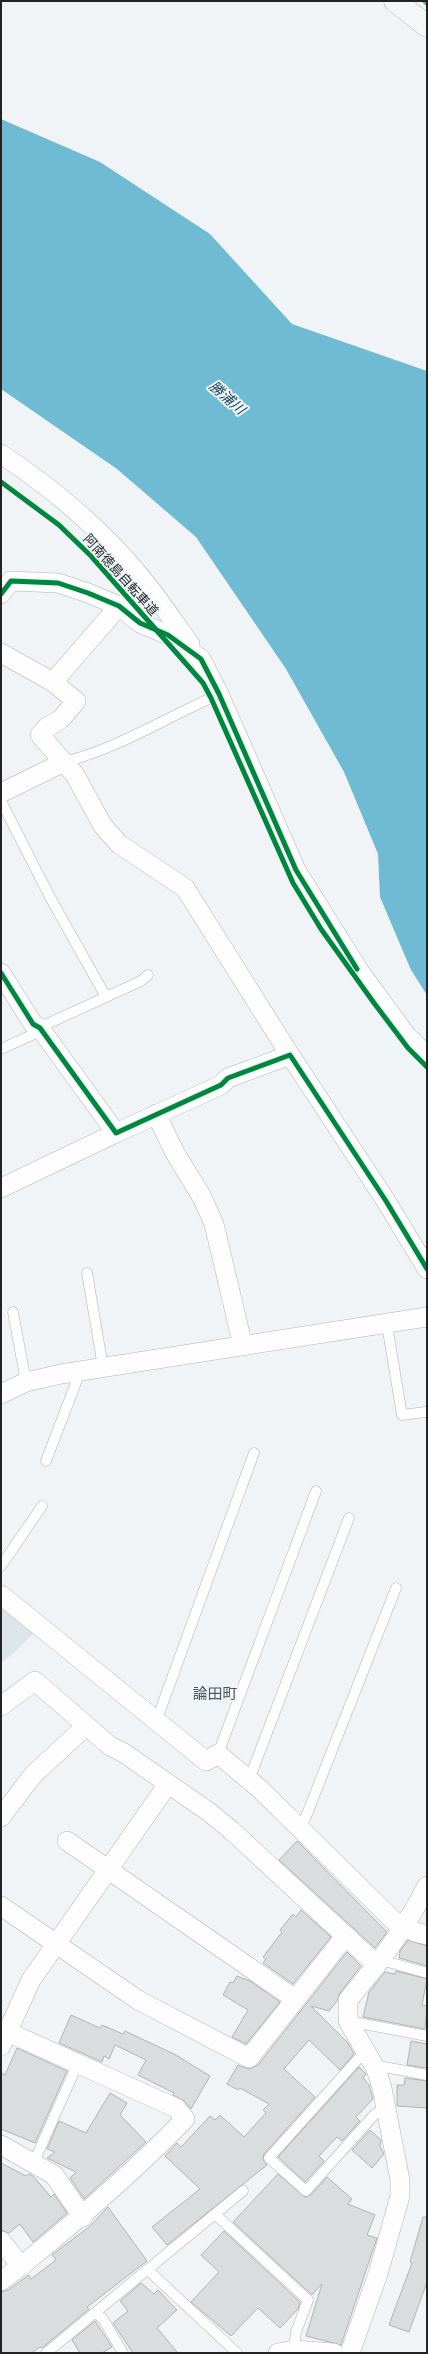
<svg xmlns="http://www.w3.org/2000/svg" width="428" height="2354" viewBox="0 0 428 2354" font-family="'Fira Sans Condensed','Noto Sans JP',sans-serif">
<rect width="100%" height="100%" fill="#f1f4f6"/>
<path fill="#dce5e8" d="M1,1601L36,1631L13,1654L1,1662Z"/>
<path fill="#6fbbd4" d="M1,119L100,162L210,234L292,324L427,371V995L411,970L380,897L378,854L344,772L286,669L196,537L117,469L1,389Z"/>
<g fill="#daddde" stroke="#b1b3b4">
<path d="M297,1841L387,1932L375,1948L279,1860Z"/>
<path d="M301,1910L331,1937L293,1984L263,1963L266,1959L263,1957L282,1932L280,1930L293,1914L296,1917Z"/>
<path d="M408,1940L427,1946V1966L399,1958L400,1951Z"/>
<path d="M347,1952L361,1966L340,1993L337,2001L329,2011L311,2006L348,2043L354,2054L340,2070L309,2040L284,2069L315,2097L264,2154L263,2160L267,2165L167,2245L152,2227L200,2189L165,2156L177,2143L181,2147L210,2116L215,2120L220,2115L244,2137L266,2113L263,2110L269,2104L240,2088L238,2090L227,2084L238,2065L249,2069L258,2065Z"/>
<path d="M396,1971L427,1979L422,2005L427,2006L425,2029L363,2017L369,1992L385,1972L395,1974Z"/>
<path d="M237,1976L250,1981L280,2002L246,2044L232,2037L248,2010L223,1995L230,1982L233,1983Z"/>
<path d="M71,2015L100,2028L102,2025L123,2034L125,2031L176,2055L210,2076L191,2109L184,2101L173,2095L174,2093L138,2075L146,2060L115,2045L109,2059L104,2056L102,2062L59,2043Z"/>
<path d="M411,2041L427,2044V2068L407,2065Z"/>
<path d="M17,2048L67,2071L35,2143L1,2129V2073L5,2075Z"/>
<path d="M359,2067L366,2074L363,2078L369,2085L373,2099L356,2117L360,2121L342,2141L337,2137L319,2156L324,2161L305,2182L278,2157Z"/>
<path d="M405,2078L427,2081V2108L397,2106V2085H404Z"/>
<path d="M110,2093L127,2103L120,2115L146,2142L84,2199L70,2178L76,2172L47,2158L55,2152L47,2149L59,2121L86,2133Z"/>
<path d="M370,2130L381,2140L380,2146L384,2154L372,2168L352,2150Z"/>
<path d="M1,2163L26,2176L29,2174L33,2176L51,2197L54,2194L67,2213L33,2242L20,2224L9,2233L1,2230Z"/>
<path d="M278,2174L305,2197L311,2195L327,2177L352,2199L348,2204L375,2215L367,2235L377,2238L341,2345L306,2336L322,2284L312,2295L233,2222Z"/>
<path d="M108,2207L147,2261L87,2307L89,2309L42,2348L40,2347L32,2353H1V2292L8,2290L29,2275L31,2279L56,2260L52,2255L90,2226Z"/>
<path d="M423,2217H427V2282L409,2332L389,2325L412,2263L410,2262Z"/>
<path d="M224,2231L300,2302L298,2309L280,2328L258,2308L231,2336L191,2302L219,2272L201,2255Z"/>
<path d="M141,2283L154,2294L158,2290L177,2310L157,2328L178,2353H133L113,2323L128,2311L120,2301Z"/>
<path d="M95,2321L112,2347L102,2353H80L72,2340Z"/>
</g>
<g fill="none" stroke-linecap="round" stroke-linejoin="round">
<g stroke="#b0b3b4" stroke-width="11">
<g id="service">
<path d="M64,762C116,749 162,720 211,698"/>
<path d="M1,801L51,899L106,997"/>
<path d="M1,1049L32,1035L47,1024L141,981L148,975"/>
<path d="M87,1273L103,1367"/>
<path d="M13,1312L26,1382"/>
<path d="M387,1325L402,1415L425,1412"/>
<path d="M46,1461L77,1380V1371"/>
<path d="M1,1566L42,1506"/>
<path d="M155,1719L160,1711L254,1453"/>
<path d="M218,1754L316,1491"/>
<path d="M247,1778L252,1772L349,1518"/>
<path d="M297,1825L305,1819L396,1588"/>
<path d="M381,1960L427,1973"/>
<path d="M348,2021L427,2036"/>
<path d="M367,2052L358,2059L269,2158L306,2191L375,2114L385,2109"/>
<path d="M376,2069L384,2067L427,2075"/>
<path d="M33,2164L78,2063"/>
<path d="M216,2215L308,2300L296,2332L294,2350"/>
<path d="M148,2270L237,2353"/>
<path d="M96,2313L103,2319L123,2353"/>
<path d="M46,2353L243,2191"/>
</g>
</g>
<g stroke="#b0b3b4" stroke-width="20">
<g id="minor">
<path d="M1,454C52,488 101,529 140,576C158,598 174,622 190,644"/>
<path d="M1,594L11,581L58,583L88,593L119,606L140,623L168,635L201,659L219,694L296,870L360,972L406,1035L427,1056"/>
<path d="M1,653L53,682L76,701L61,719L46,728L40,735L75,775L103,826L119,844L185,888L290,1055"/>
<path d="M53,682L119,606"/>
<path d="M1,793L64,762"/>
<path d="M1,973L33,1024L40,1028L116,1133L221,1085L228,1078L290,1055L386,1201L427,1269"/>
<path d="M156,1114L175,1153L202,1197L214,1224L243,1346"/>
<path d="M1,1188L116,1133"/>
<path d="M1,1394L26,1382L61,1374L427,1317"/>
<path d="M1,1595L206,1761L218,1754L260,1789L394,1921L415,1932L427,1935"/>
<path d="M1,1706L35,1681L110,1746L124,1753L209,1812L231,1830L377,1965"/>
<path d="M1,1817L33,1775L86,1726"/>
<path d="M67,1841L295,1999"/>
<path d="M1,1906L138,2000L249,2058L340,1943L347,1937"/>
<path d="M8,2032L176,2108L185,2119C134,2172 79,2219 21,2266"/>
<path d="M1,2046L31,1980L168,1784"/>
<path d="M1,2145L54,2175L83,2217"/>
<path d="M1,2241L21,2266L1,2281"/>
<path d="M278,2353L294,2350L334,2353"/>
<path d="M350,2353L378,2274L400,2196V2180L382,2088L376,2069L348,2021V2000C378,1964 406,1928 427,1886"/>
</g>
</g>
<g stroke="#b0b3b4" stroke-width="23">
<path id="secondary" d="M395,1L427,26"/>
</g>
<use href="#service" stroke="#fdfdfe" stroke-width="10"/>
<use href="#minor" stroke="#fdfdfe" stroke-width="19"/>
<use href="#secondary" stroke="#f4f7f8" stroke-width="22"/>
<path stroke="#58b947" stroke-width="4" stroke-dasharray="8 4" stroke-linecap="butt" d="M424,1L427,4"/>
<g stroke="#eff5f8" stroke-width="8">
<g id="cycleway">
<path d="M1,482L59,525L91,556L203,683L211,698L293,883L321,929L374,1003L408,1048L427,1067"/>
<path d="M1,594L11,581L58,583L88,593L119,606L140,623L168,635L201,659L219,694L296,870L357,969"/>
<path d="M1,973L33,1024L40,1028L116,1133L221,1085L228,1078L290,1055L386,1201L427,1269"/>
</g>
</g>
<use href="#cycleway" stroke="#00873e" stroke-width="5"/>
</g>
<g text-anchor="middle" dominant-baseline="central" stroke-width="4" stroke-linejoin="round" paint-order="stroke">
<g font-size="13" fill="#212324" stroke="#eff5f8">
<text transform="translate(121 575) rotate(48)">阿南徳島自転車道</text>
</g>
<g font-size="14" font-style="italic" fill="#184555" stroke="#eff5f8">
<text transform="translate(227 398) rotate(41)">勝浦川</text>
</g>
<g font-size="15" fill="#52585a" stroke="#eff5f8">
<text x="215" y="1694">論田町</text>
</g>
</g>
<rect width="428" height="2354" fill="none" stroke="#212324" stroke-width="4"/>
</svg>
